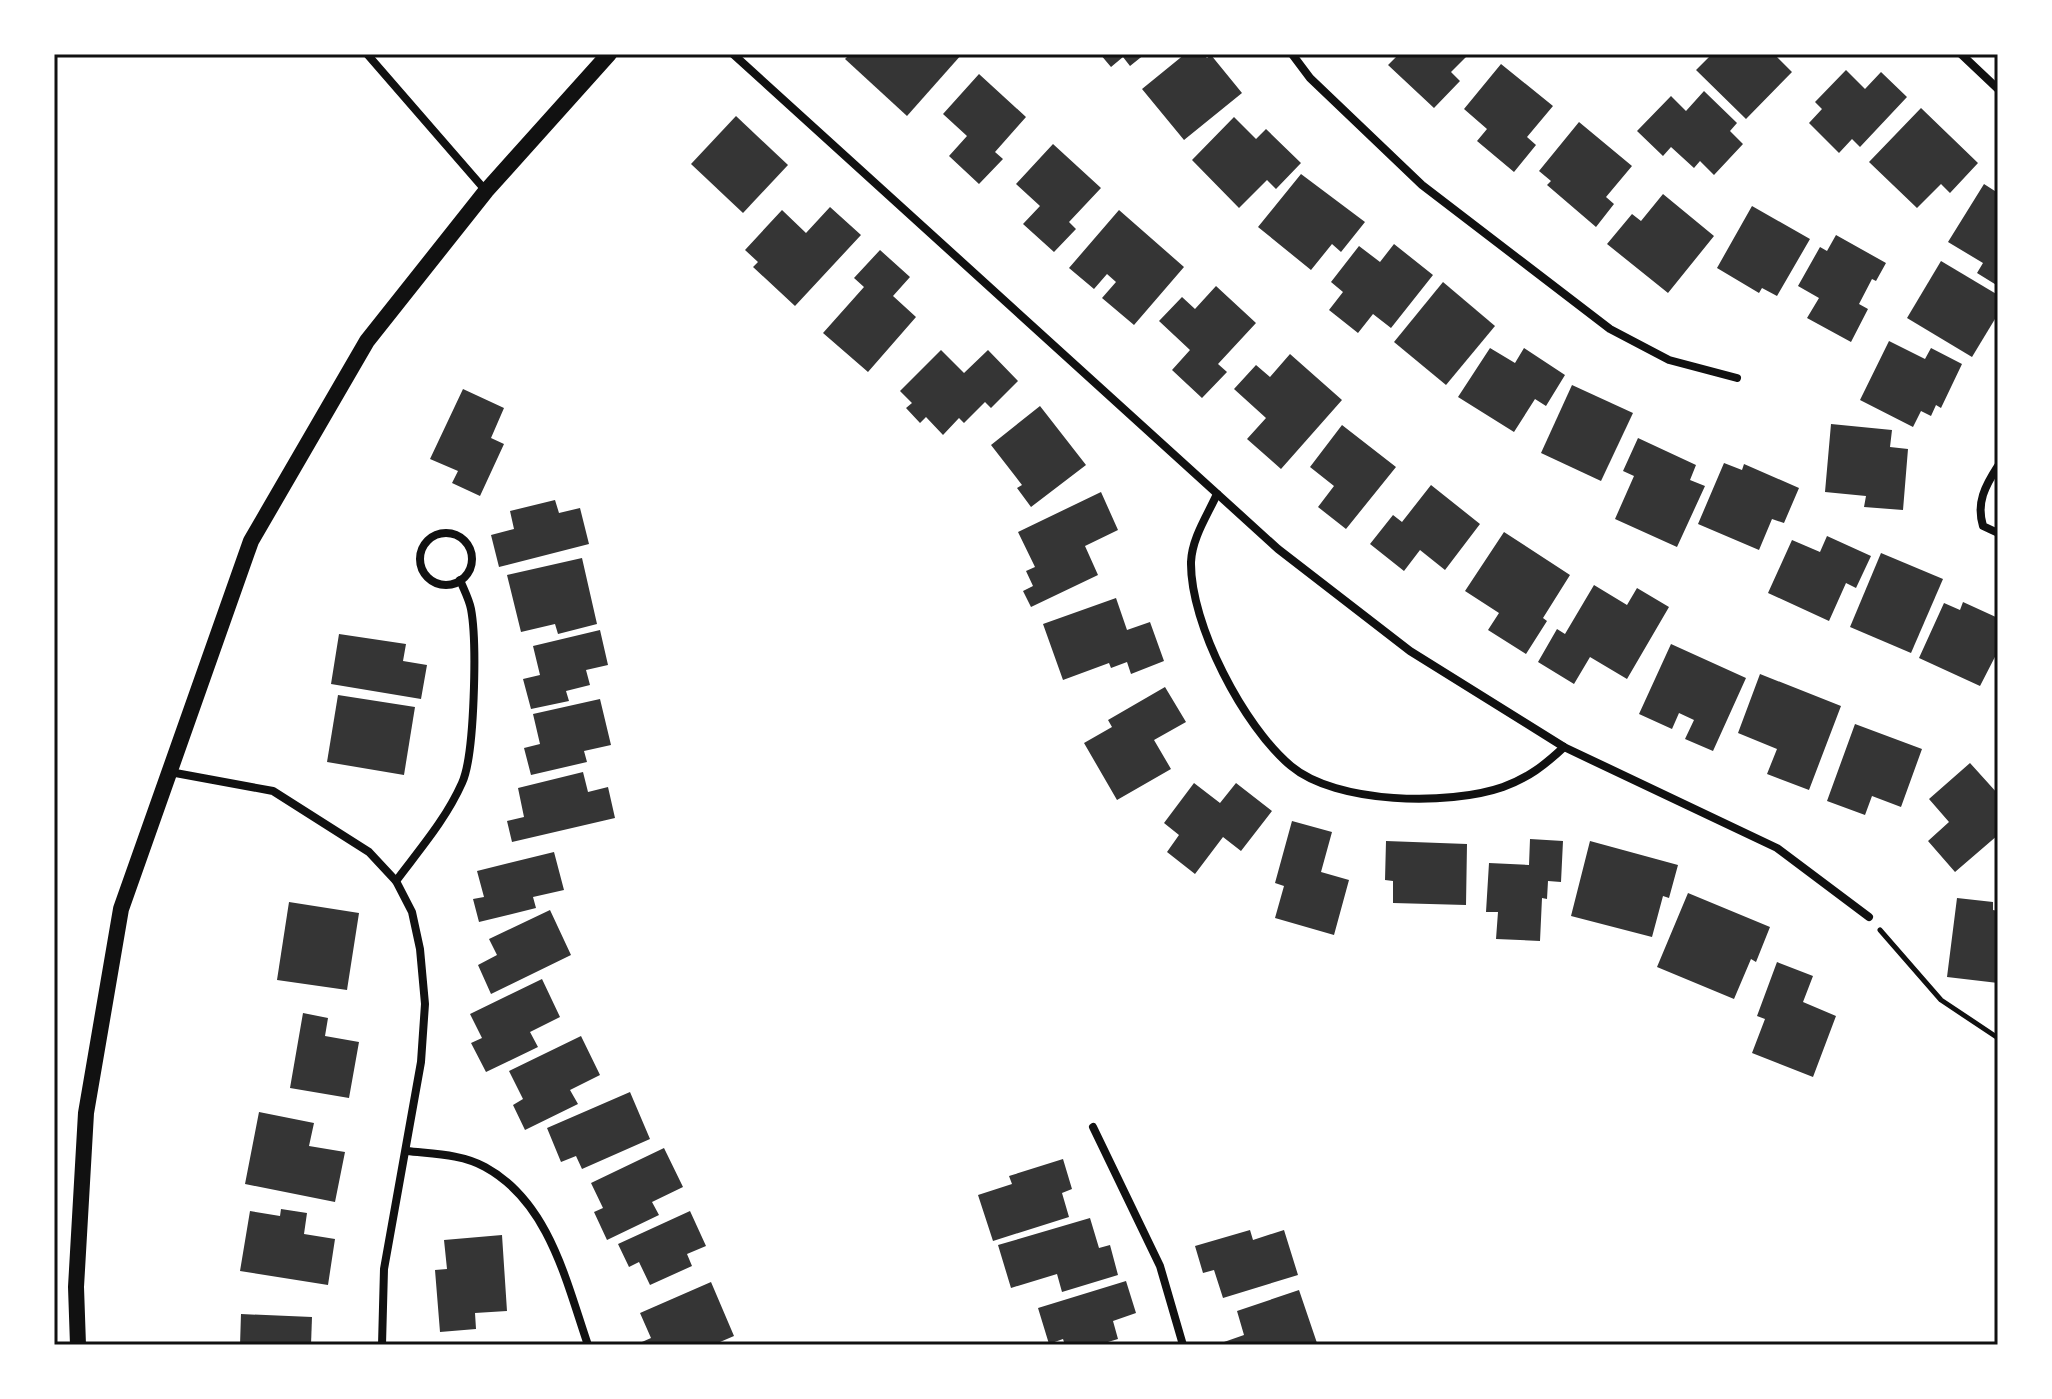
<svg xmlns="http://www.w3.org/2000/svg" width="2052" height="1399" viewBox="0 0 2052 1399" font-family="Raleway,sans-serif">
<rect width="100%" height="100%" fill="#fff"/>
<g fill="#353535">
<path d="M850,54H962L907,116L845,59Z"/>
<path d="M1100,54H1145L1130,66L1123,57L1111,67Z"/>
<path d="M1185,54H1203L1207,58L1211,55L1242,93L1184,140L1142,89Z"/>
<path d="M1399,54H1469L1451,72L1460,81L1434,108L1388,65Z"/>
<path d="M1707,54H1774L1792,72L1746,119L1696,70L1710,56Z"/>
<path d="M1501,64L1553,106L1527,137L1536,145L1514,172L1477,141L1487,129L1464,109Z"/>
<path d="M1846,70L1865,89L1881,72L1907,97L1860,147L1852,139L1839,153L1809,123L1822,109L1815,102Z"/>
<path d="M979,74L1026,117L995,152L1003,159L979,184L949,156L967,136L943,114Z"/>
<path d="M1704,91L1737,123L1730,131L1743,144L1714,175L1700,161L1694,168L1671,147L1663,156L1637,131L1671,96L1686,111Z"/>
<path d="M1921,108L1978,163L1950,193L1941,184L1917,208L1869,162Z"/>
<path d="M736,116L788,165L743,213L691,164Z"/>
<path d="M1234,117L1256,139L1266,129L1301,163L1276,189L1267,180L1239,208L1192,160Z"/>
<path d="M1579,122L1632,166L1606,197L1614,204L1596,227L1547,185L1551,181L1539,171Z"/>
<path d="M1053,144L1101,188L1069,222L1076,229L1054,252L1023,224L1040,206L1016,184Z"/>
<path d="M1301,174L1365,222L1341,252L1332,244L1311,270L1258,227Z"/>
<path d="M1984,184L1998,193V286L1977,273L1983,263L1948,242Z"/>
<path d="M1663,194L1714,236L1668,293L1607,244L1632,214L1641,221Z"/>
<path d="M1752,206L1810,239L1777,296L1762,288L1759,293L1717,268Z"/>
<path d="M830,207L861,235L795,306L753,267L758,262L745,250L782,210L806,233Z"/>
<path d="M1119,210L1184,267L1134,325L1102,298L1116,282L1107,274L1094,289L1069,268Z"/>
<path d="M1836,235L1886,263L1876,281L1872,279L1859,304L1868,309L1851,342L1807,318L1819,298L1798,286L1820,247L1827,251Z"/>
<path d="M1394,244L1433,275L1391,328L1373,314L1358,333L1329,310L1343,292L1331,282L1359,246L1380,262Z"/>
<path d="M880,250L910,277L893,296L916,317L868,372L823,333L864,287L854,278Z"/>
<path d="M1941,261L1998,295V314L1972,357L1907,318Z"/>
<path d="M1443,282L1495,326L1446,385L1394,342Z"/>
<path d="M1216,286L1256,323L1218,364L1227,372L1202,398L1172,370L1190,350L1159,321L1182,297L1195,309Z"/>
<path d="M1889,341L1925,359L1931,348L1962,364L1941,408L1936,405L1931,416L1921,411L1913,427L1860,400Z"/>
<path d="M1490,348L1515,363L1524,348L1565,375L1546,406L1535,399L1514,432L1458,397Z"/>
<path d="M941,350L964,373L988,350L1018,381L991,408L985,402L964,423L959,418L943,435L926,417L920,423L906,408L912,403L900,391Z"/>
<path d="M1290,354L1342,400L1281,469L1247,439L1266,418L1234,389L1256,365L1270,377Z"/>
<path d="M1572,385L1633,413L1601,481L1541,453Z"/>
<path d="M463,389L504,408L491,438L504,444L480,496L452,483L458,471L430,459Z"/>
<path d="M1040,406L1086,465L1031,507L1017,488L1022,485L991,445Z"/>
<path d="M1831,424L1892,430L1890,447L1908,449L1903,510L1864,507L1866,496L1825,492Z"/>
<path d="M1342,425L1396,467L1346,529L1318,507L1334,486L1310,467Z"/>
<path d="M1638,438L1696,465L1690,480L1705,486L1677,547L1615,519L1634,476L1623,471Z"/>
<path d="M1724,463L1742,470L1744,464L1799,488L1784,523L1772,519L1759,550L1698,524Z"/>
<path d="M1431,485L1480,524L1445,570L1420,550L1404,571L1370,544L1393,515L1402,522Z"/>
<path d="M1101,492L1118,530L1085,546L1098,575L1031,607L1023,591L1033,586L1026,571L1035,567L1018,532Z"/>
<path d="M555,500L559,513L580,508L589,544L499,567L491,535L514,529L510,511Z"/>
<path d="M1504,532L1570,575L1543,618L1547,621L1526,654L1488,630L1499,613L1465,591Z"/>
<path d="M1827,536L1871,556L1856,588L1846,583L1829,621L1768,593L1792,540L1820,552Z"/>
<path d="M1881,553L1943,579L1911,653L1850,627Z"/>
<path d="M582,558L597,624L558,634L555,624L521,632L507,575Z"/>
<path d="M1594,585L1627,605L1637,588L1669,607L1627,679L1590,657L1574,684L1538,662L1557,629L1565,634Z"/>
<path d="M1116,598L1127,630L1150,622L1164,661L1131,674L1127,662L1111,668L1109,663L1063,680L1043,624Z"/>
<path d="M1963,602L1998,618V651L1980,686L1919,658L1944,603L1960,610Z"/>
<path d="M600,630L608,665L586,670L590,685L566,691L569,701L531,709L523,679L540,675L533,646Z"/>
<path d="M339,634L406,644L403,661L427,665L421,699L331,684Z"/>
<path d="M1671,644L1746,678L1713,751L1685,739L1694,720L1679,713L1672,729L1639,714Z"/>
<path d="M1760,674L1841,706L1809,790L1767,774L1777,749L1738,733Z"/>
<path d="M1165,687L1186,722L1154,740L1171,769L1117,800L1084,743L1112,727L1108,720Z"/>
<path d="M338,695L415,707L404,775L327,762Z"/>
<path d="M600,699L611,745L584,751L587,762L531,775L524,748L540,744L533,714Z"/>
<path d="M1855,724L1922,749L1901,807L1872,796L1865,815L1827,801Z"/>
<path d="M1970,763L1998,794V835L1955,872L1928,841L1949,822L1929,799Z"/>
<path d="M583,772L588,792L608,787L615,818L512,842L507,821L524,817L518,788Z"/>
<path d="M1194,783L1220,803L1236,783L1272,811L1241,851L1223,837L1195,874L1167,852L1179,835L1164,823Z"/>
<path d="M1292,821L1332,832L1321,872L1349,880L1334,935L1275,918L1284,886L1275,883Z"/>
<path d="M1530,839L1563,841L1561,882L1548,881L1547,899L1542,898L1540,941L1496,939L1498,912H1486L1489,863L1529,865Z"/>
<path d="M1386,841L1467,844L1466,905L1393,903V881L1385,880Z"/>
<path d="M1590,841L1678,865L1669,898L1663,896L1652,937L1571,916Z"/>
<path d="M554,852L564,890L533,897L536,908L479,922L473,899L484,897L477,871Z"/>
<path d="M1688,893L1770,927L1756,962L1751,959L1734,999L1657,967Z"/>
<path d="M1957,898L1993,902V910L1998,911V983L1947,977Z"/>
<path d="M289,902L359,913L347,990L277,980Z"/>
<path d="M550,910L571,955L491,994L478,965L497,955L489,939Z"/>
<path d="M1777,962L1813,976L1803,1002L1836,1016L1813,1077L1752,1053L1765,1019L1757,1016Z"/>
<path d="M542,979L560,1017L530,1032L538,1047L486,1072L471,1043L482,1038L470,1014Z"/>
<path d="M303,1013L328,1018L325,1036L359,1042L349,1098L290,1088Z"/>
<path d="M581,1036L600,1075L570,1090L578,1104L525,1130L513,1105L523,1099L509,1071Z"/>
<path d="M630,1092L650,1139L582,1169L576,1156L561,1162L547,1128Z"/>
<path d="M259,1112L314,1123L309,1146L345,1152L335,1202L245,1184Z"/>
<path d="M664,1148L683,1187L652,1202L659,1215L607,1240L594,1212L603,1208L591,1183Z"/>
<path d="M1063,1159L1072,1189L1062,1193L1069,1217L993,1241L978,1195L1012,1184L1009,1176Z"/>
<path d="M281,1209L307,1213L304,1234L335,1239L328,1285L240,1271L250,1211L280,1216Z"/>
<path d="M690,1211L706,1246L687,1254L692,1266L650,1285L639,1262L629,1267L618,1244Z"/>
<path d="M1090,1218L1099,1248L1110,1245L1118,1275L1062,1292L1057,1274L1011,1288L998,1245Z"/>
<path d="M1250,1230L1253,1240L1284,1230L1298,1275L1223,1298L1214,1270L1203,1273L1195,1246Z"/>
<path d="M502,1235L507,1311L475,1313L476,1329L440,1332L435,1270L447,1269L444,1240Z"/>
<path d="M1126,1281L1136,1313L1113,1321L1118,1339L1098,1345H1065L1063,1339L1049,1344L1038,1308Z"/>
<path d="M711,1282L734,1336L713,1345H635L651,1338L640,1313Z"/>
<path d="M1299,1290L1317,1343L1225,1345L1224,1342L1244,1335L1237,1311Z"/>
<path d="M241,1314L312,1317L311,1345H240Z"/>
</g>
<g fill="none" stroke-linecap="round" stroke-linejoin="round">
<path stroke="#111" stroke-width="5" d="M1880,930L1941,1000L1998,1038"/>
<g stroke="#111" stroke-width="8">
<path d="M367,54L486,191"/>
<path d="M733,54L1278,549L1410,651L1564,747L1777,848L1869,917"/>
<path d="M1292,54L1310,78L1422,185L1610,329L1669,360L1737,378"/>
<path d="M1961,54L1998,89"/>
<path d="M1998,466C1985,486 1976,503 1983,526L1998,533"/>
<path d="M1217,494C1207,516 1192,538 1191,562C1190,624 1244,727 1291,766C1336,804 1449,806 1503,787C1528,778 1545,765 1564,747"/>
<circle cx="446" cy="559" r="26"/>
<path d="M170,772L273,791L369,852L396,881L412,912L420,949L425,1004L421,1062L384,1269L382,1345"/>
<path d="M396,881C420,849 446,819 462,783C475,755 477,641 471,609C469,599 464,590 460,580"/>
<path d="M1093,1127L1160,1266L1183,1345"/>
<path d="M407,1151C433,1154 462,1154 485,1167C549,1202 566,1281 588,1345"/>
</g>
<path stroke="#111" stroke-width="16" d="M78,1345L76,1287L86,1113L121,909L251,541L367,341L486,191L609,54"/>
</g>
<rect width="2052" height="1399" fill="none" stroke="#ffffff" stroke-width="112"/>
<rect x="56" y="56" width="1940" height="1287" fill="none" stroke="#111" stroke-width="3"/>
</svg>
